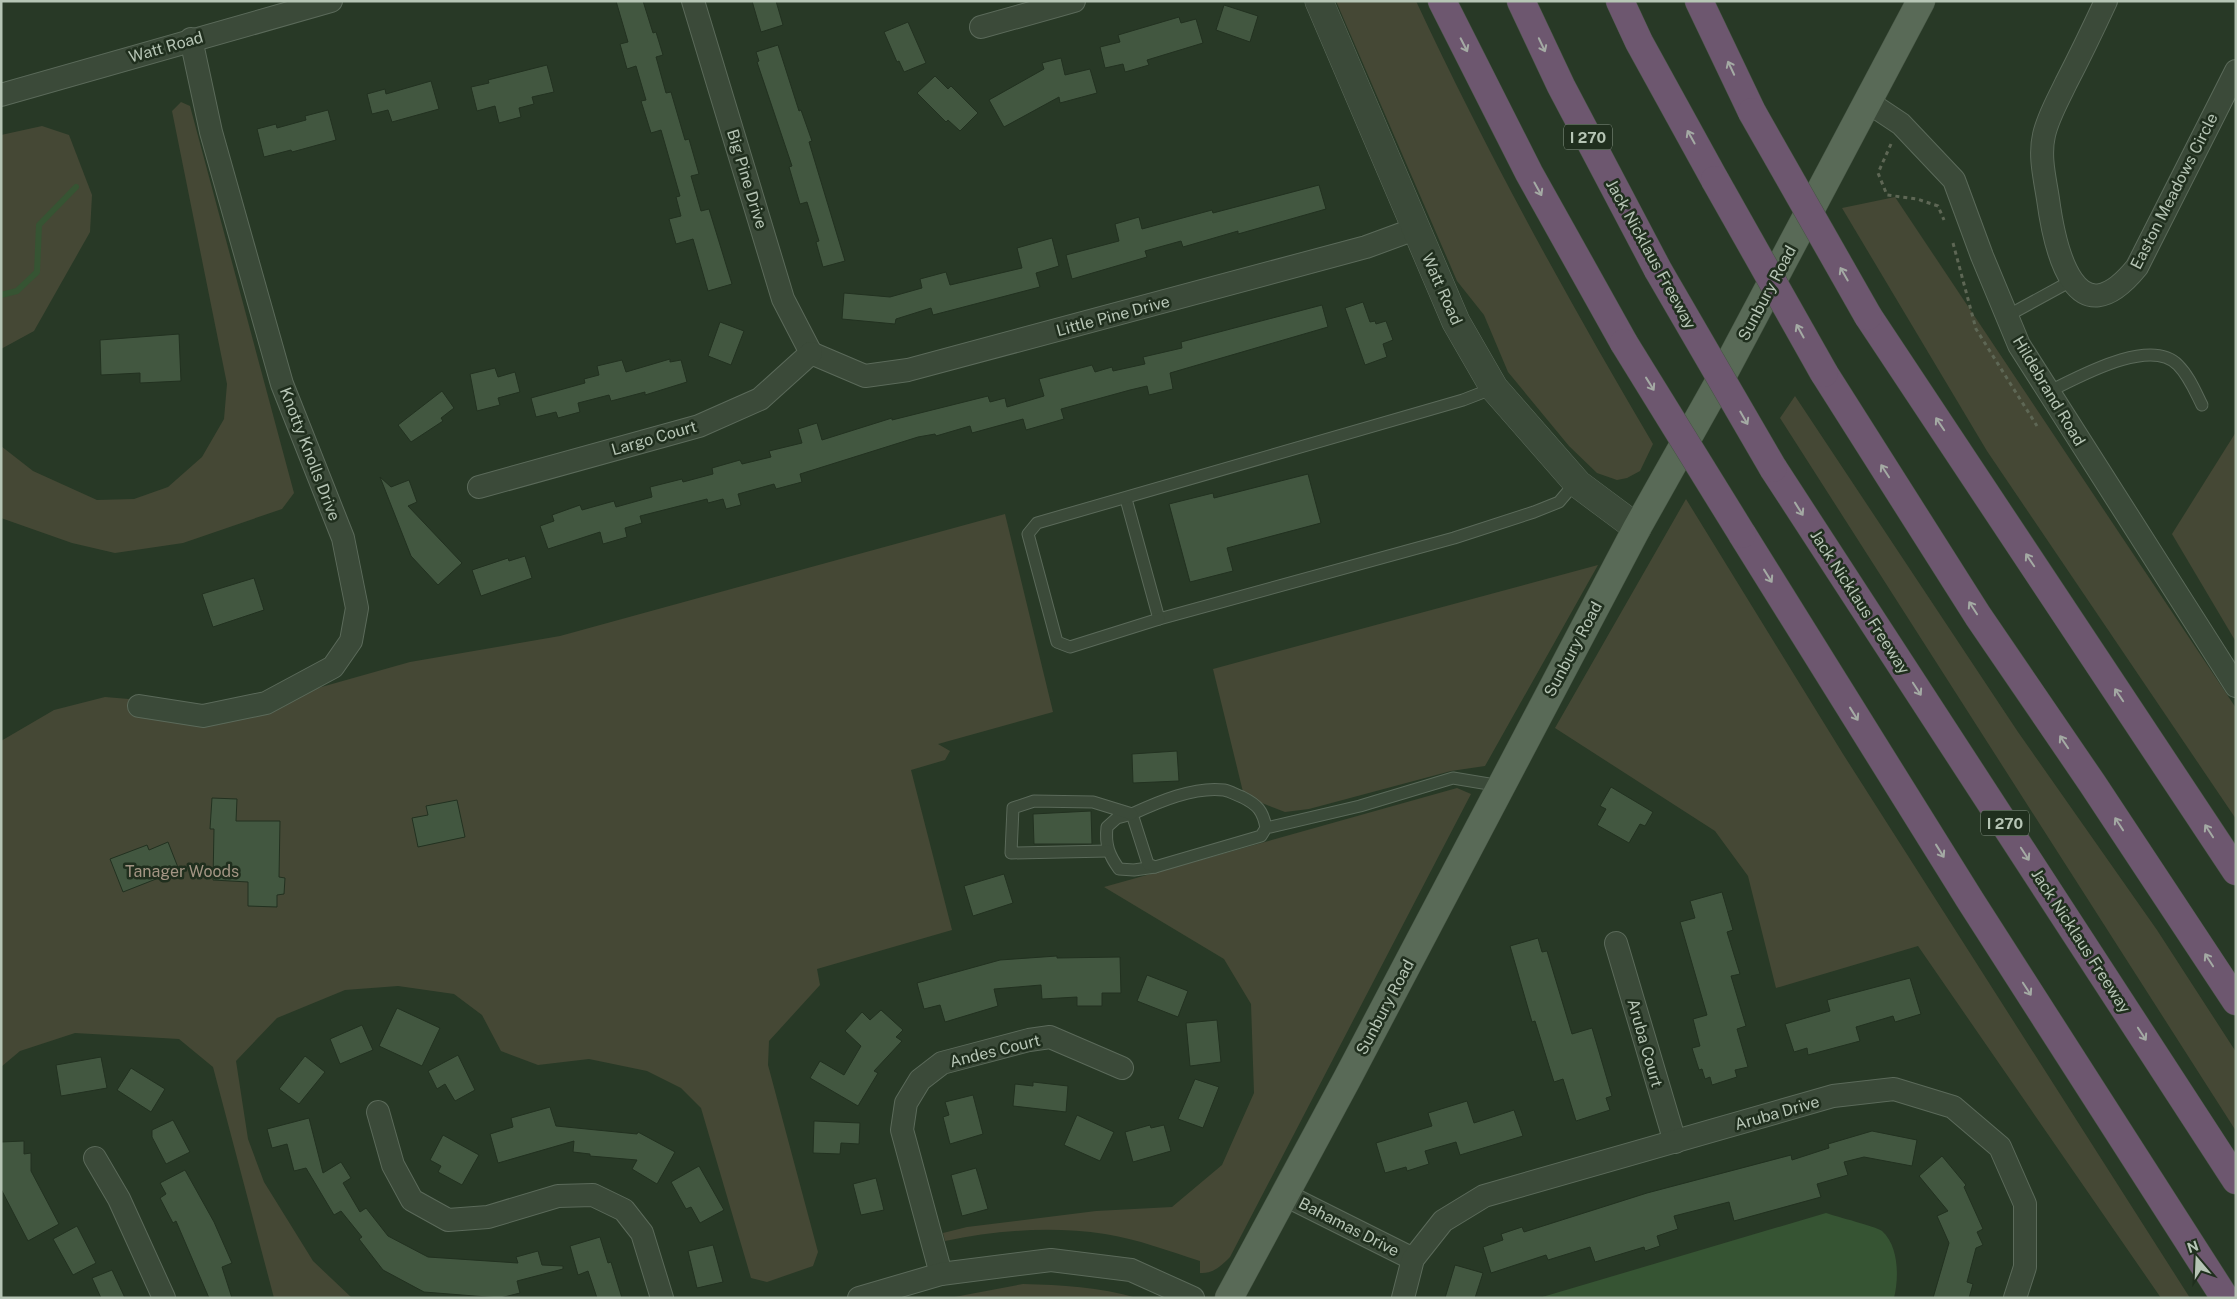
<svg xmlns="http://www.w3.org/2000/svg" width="2237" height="1299" viewBox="0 0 2237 1299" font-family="'Public Sans',sans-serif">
<rect width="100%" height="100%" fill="#283926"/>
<g fill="#454835">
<path d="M1336,1H1416C1487,153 1568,300 1653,444L1640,471L1627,478L1617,480L1597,473L1569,446L1508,372L1484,315L1457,281Z"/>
<path d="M181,102L190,106L294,493L282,509L183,543L115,553L72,543L1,518V446L33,471L97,500L134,499L168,487L202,457L224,419L227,384L172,111Z"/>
<path d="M42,126L69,135L92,195L90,232L34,331L1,349V135Z"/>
<path d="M1895,197L2236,708V819L1987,451L1842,208Z"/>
<path d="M1795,396L2018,732L2157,930L2236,1052V1131L1780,418Z"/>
<path d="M2236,432V642L2172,534Z"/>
<path d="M1686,499L1843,754L2190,1298H2161L1918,946L1776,988L1748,876L1715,831L1555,728Z"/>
<path d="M1005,514L1053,712L938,744L950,751L945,760L911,770L952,930L817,969L820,985L769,1041L768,1065L818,1252L813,1266L767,1282L751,1278L701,1108L681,1088L647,1071L589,1059L538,1065L501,1051L482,1015L454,994L398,986L345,990L277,1018L236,1061L248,1139L264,1182L313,1261L352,1298H274L213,1067L179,1039L75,1033L20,1051L1,1067V741L54,710L105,697L212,706L236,711L410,662L560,636Z"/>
<path d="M1598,565L1485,766L1451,771L1309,809L1285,812L1244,796L1213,669Z"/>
<path d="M1457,788L1471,794L1230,1257C1221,1266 1213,1274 1200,1273V1261C1169,1251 1137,1239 1105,1234C1052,1226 997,1230 945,1241L943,1233L967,1227L1096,1211L1172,1207L1222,1165L1254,1093L1251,1004L1224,959L1104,887Z"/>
<path d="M1023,1284C1062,1285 1099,1287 1137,1298H949Z"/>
</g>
<path fill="#365433" d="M1826,1213C1837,1217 1875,1226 1882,1231C1899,1246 1899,1278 1894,1298H1539Z"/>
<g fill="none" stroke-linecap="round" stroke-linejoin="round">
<path stroke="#365433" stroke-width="6" d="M1,295L17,291L37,272L39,225L76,187"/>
</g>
<g fill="#425740" stroke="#223120">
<path d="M616,1H643L653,33L656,32L663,55L656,57L666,93L671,92L685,140L689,139L699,174L691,176L701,211L709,209L732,284L708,291L693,239L676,244L669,219L681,216L676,197L680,196L661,130L651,133L641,101L646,100L636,66L627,69L620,44L628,42Z"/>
<path d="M752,1H776L783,25L761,32Z"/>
<path d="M1224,5L1258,16L1250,42L1216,30Z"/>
<path d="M1179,17L1181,23L1196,19L1203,43L1147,60L1149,65L1125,72L1123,64L1105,68L1100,47L1120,42L1118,35Z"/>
<path d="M908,22L926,63L904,72L899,61L897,62L884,32Z"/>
<path d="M778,45L799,111L801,110L812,141L809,142L845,261L823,267L816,242L819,241L807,202L800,204L789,167L792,166L757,62L759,61L756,52Z"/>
<path d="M1061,58L1065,75L1090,69L1097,93L1060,103L1059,97L1004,127L989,100L1044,69L1042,63Z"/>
<path d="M547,65L554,92L532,97L534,104L519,108L521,117L499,123L495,106L477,111L471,87L489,83L488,80Z"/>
<path d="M935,76L948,89L951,86L978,113L960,131L948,120L946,122L917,93Z"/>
<path d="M431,81L439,109L392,122L388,110L372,114L367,94L385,89L386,94Z"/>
<path d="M328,110L336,140L292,152L291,150L264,157L257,129L276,124L277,128L306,120L305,116Z"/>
<path d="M1319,185L1326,209L1238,234V231L1183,247L1181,241L1145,251L1147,257L1072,279L1066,255L1119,241L1115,224L1139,217L1142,229L1212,210L1213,213Z"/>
<path d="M1052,238L1059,266L1036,273L1040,287L933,315L931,308L896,319L895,324L842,319L844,293L890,297L922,288L920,279L946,272L950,285L1022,268L1017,248Z"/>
<path d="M1363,302L1370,322L1375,321L1376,324L1386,321L1393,340L1383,344L1387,357L1365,365L1345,308Z"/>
<path d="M1322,305L1328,327L1170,373L1173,389L1149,395L1147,386L1130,390L1061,409L1064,419L1026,430L1023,419L972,433L970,426L936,436L935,434L918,437L800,474L802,482L776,489L774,484L738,494L741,505L726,509L723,499L708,503L707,499L640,516L642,523L625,528L627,537L603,544L600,532L548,549L540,526L554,521L552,515L580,505L582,510L614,501L616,507L652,497L650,487L682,479L683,482L713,474L712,468L740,460L742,464L771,457L769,451L802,443L798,429L817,423L822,440L892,418V420L988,396L990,402L1005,398L1007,407L1044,396L1039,379L1092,365L1095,372L1112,367L1113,371L1145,364L1143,357L1182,348L1181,342Z"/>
<path d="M720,322L744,331L731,365L708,356Z"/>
<path d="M179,334L181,381L140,383V373L101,375L100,340Z"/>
<path d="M670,359V362L681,360L687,382L645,395V392L611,401L609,395L578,403L580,412L558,418L556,412L536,417L531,398L585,383L584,379L599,375L597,366L622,360L626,372Z"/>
<path d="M495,368L498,377L515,372L520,392L498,398L500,405L477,411L470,374Z"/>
<path d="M442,391L454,408L441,418L443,421L411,442L398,425Z"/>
<path d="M1308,474L1321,523L1227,548L1233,571L1190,582L1169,504L1213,493L1214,498Z"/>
<path d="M380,477L391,487L409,480L417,502L408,506L462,563L438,585L411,556Z"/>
<path d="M525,556L532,578L481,596L472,570L508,558L509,561Z"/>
<path d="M254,578L264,610L213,627L202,594Z"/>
<path d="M1177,751L1179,781L1133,783L1132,754Z"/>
<path d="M1611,787L1653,812L1645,826L1640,824L1629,843L1597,825L1606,809L1600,806Z"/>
<path d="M212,798L237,799L236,821H280L279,877L285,878L284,894L277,895V907L248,906V882L213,880L214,829H210Z"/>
<path d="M457,800L465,837L418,847L412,818L428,815L426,806Z"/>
<path d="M1091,811L1092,844H1034L1033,814Z"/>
<path d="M168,842L179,870L123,892L110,859L147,845L149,850Z"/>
<path d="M1004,874L1013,903L973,916L964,886Z"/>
<path d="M1722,892L1733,930L1727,932L1740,974L1731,976L1746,1026L1737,1029L1748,1067L1735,1070L1737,1077L1712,1085L1710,1077L1705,1079L1702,1069L1699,1070L1692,1048L1700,1046L1693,1019L1707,1015L1680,922L1695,918L1690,901Z"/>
<path d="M1538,938L1542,952L1547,951L1572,1034L1592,1028L1612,1096L1606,1098L1610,1110L1576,1121L1563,1079L1554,1082L1535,1021L1532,1022L1510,946Z"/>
<path d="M1057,956V958L1120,957L1121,993H1102V1006H1077V997L1042,999L1041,985L994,989L998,1006L945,1022L940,1005L924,1009L917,983L1000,960Z"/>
<path d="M1147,975L1188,991L1178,1017L1137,1001Z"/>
<path d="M1910,978L1921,1014L1895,1022L1893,1016L1856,1027L1860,1041L1808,1055L1807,1048L1794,1052L1785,1024L1830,1011L1827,1000Z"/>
<path d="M397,1008L440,1028L422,1066L379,1046Z"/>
<path d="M881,1010L903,1030L896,1037L902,1041L874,1071L878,1073L858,1106L810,1078L820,1061L844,1075L861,1046L845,1031L862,1012L870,1020Z"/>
<path d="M1217,1020L1221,1062L1190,1066L1186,1023Z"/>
<path d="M362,1025L373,1050L340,1064L330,1039Z"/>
<path d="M458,1055L475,1090L455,1101L445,1084L437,1089L428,1071Z"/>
<path d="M305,1056L325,1072L299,1104L279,1089Z"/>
<path d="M101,1057L107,1088L61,1096L56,1065Z"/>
<path d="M131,1068L165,1089L151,1112L117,1090Z"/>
<path d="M1195,1079L1219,1087L1203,1128L1178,1119Z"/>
<path d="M1033,1082L1068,1086L1066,1112L1013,1106L1015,1084L1033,1086Z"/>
<path d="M973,1095L983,1134L950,1144L943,1117L949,1115L945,1102Z"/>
<path d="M1467,1101L1474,1123L1514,1110L1523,1136L1460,1155L1456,1142L1425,1151L1429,1164L1407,1171L1406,1167L1385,1173L1376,1143L1432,1126L1428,1113Z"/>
<path d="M550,1107L556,1126L637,1134L638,1132L675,1152L657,1184L632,1169L637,1160L590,1156V1154L573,1152L574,1141L498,1163L490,1134L513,1127L511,1118Z"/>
<path d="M1077,1115L1114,1132L1100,1161L1064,1145Z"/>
<path d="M309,1118L323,1173L341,1162L351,1178L343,1183L360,1212L366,1208L388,1236L428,1257L518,1263L516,1257L538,1251L542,1265L563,1266V1269L517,1281L520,1293L500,1298L424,1292L383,1270L359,1239L362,1237L341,1211L334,1215L306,1168L294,1171L287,1144L272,1148L267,1129Z"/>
<path d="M173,1120L190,1152L166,1164L152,1137V1130Z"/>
<path d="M814,1121L860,1123L859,1144L841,1143L840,1154L813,1153Z"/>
<path d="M1150,1125L1151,1128L1164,1125L1171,1151L1133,1162L1125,1132Z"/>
<path d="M1872,1131L1917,1140L1912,1166L1864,1157L1844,1162L1848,1175L1817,1184L1821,1197L1734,1221L1729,1202L1674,1216L1678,1229L1657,1236L1660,1246L1645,1251L1644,1247L1595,1262L1590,1247L1548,1260L1546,1255L1491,1273L1483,1247L1503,1240L1501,1234L1522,1227L1524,1232L1647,1193L1791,1155L1792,1160L1829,1148L1828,1144Z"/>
<path d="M443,1135L479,1155L462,1185L438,1172L441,1166L430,1160Z"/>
<path d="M24,1141V1154L31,1153V1171L59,1224L28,1241L1,1189V1142Z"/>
<path d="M1942,1156L1966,1185L1964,1187L1983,1229L1977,1232L1983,1245L1976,1248L1967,1282L1973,1284L1969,1298H1933L1949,1243L1937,1216L1948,1211L1919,1176Z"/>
<path d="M699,1166L724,1210L700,1223L691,1207L686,1209L671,1182Z"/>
<path d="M976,1168L988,1209L962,1216L951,1175Z"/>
<path d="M185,1170L214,1222L232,1263L222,1267L232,1298H209L176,1221L173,1223L160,1198L166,1194L160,1183Z"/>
<path d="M876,1178L884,1210L861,1215L853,1184Z"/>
<path d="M77,1226L96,1263L73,1275L53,1239Z"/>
<path d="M600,1237L608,1263L611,1262L622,1298H597L588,1271L578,1275L570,1246Z"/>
<path d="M713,1245L723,1282L697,1288L688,1251Z"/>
<path d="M1455,1265L1483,1273L1475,1298H1445Z"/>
<path d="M112,1270L125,1298H101L92,1278Z"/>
</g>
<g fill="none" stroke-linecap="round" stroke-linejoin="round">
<g stroke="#5b6a5a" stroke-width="13">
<g id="service">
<path d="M2007,316L2071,281"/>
<path d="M2048,392C2077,378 2150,336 2178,365C2189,376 2195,391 2202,405"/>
<path d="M1126,499L1159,619L1454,538L1534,512L1559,502L1576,482"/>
<path d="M1159,619L1070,647L1057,642L1028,534L1037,523L1463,400L1494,388"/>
<path d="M1132,814L1117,818L1107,827C1105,845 1109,855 1119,869L1134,870L1155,867"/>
<path d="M1266,828L1261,836L1155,867L1148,864L1132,814C1158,802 1195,786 1224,790C1230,791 1236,795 1242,797C1258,805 1263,811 1266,828L1360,806L1453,778L1501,786"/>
<path d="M1108,851L1011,853L1013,808L1034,801L1093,802L1132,814"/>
</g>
</g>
<g stroke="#5b6a5a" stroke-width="24">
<g id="minor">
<path d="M693,1L783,299L811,353"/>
<path d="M2106,1C2093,29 2080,56 2066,83C2058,100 2048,117 2044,135C2039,156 2045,179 2048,199C2055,251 2076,342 2137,267L2236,71"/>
<path d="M981,27L1074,1"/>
<path d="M1,95L331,1"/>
<path d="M1868,102L1901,124L1954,180L1982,256L2019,345L2236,686"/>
<path d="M811,353L865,376L908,370L1366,247L1415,229"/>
<path d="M479,487L699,426L760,399L811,353"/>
<path d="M139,706L203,716L266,703L333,667L351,641L357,608L343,538L282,384L211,132L191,39"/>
<path d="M1616,943L1675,1142"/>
<path d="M378,1112L393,1165L412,1200L448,1220L488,1217L558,1196L593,1195L624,1210L642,1233L662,1298"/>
<path d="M95,1158L119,1199L164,1298"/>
<path d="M1285,1195L1413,1259"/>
<path d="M941,1274L902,1130L906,1103L920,1080L942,1063L1029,1040L1050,1037L1122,1068"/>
<path d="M859,1298L941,1274L1051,1260L1131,1270L1193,1298"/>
<path d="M1403,1298L1413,1259L1443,1221L1484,1196L1833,1096L1894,1089L1953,1107L2000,1147L2025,1204V1267L2015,1298"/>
</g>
</g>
<g stroke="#5b6a5a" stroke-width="29">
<path id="tertiary" d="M1319,1L1456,322L1494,388L1578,484L1637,528"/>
</g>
<g stroke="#475645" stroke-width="29">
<path id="primary" d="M1229,1298L1347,1079L1637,528L1719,382L1921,1"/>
</g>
<g stroke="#465544" stroke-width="29">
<g id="motorway">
<path d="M1442,1L1529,173L1624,343"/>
<path d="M1521,1L1561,86L1658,270"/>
<path d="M1620,1L1639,42L1715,180"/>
<path d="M1699,1L1752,112"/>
<path d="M1868,316L2236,871"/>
<path d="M1824,373L1978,616L2092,783L2236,1001"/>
<path d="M1773,468L2236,1180"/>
<path d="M1742,534L1970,900L2225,1298"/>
</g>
</g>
<g stroke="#5e6755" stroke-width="3" stroke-dasharray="4 4" stroke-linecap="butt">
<path d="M1891,144L1878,173L1887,195L1917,199L1938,206L1944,220"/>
<path d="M1953,243L1976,329L2037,426"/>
</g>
<use href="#service" stroke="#3b4a39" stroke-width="11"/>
<use href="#minor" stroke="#3b4a39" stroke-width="22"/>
<use href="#tertiary" stroke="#3b4a39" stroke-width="28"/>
<use href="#primary" stroke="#596a57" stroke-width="28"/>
<use href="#motorway" stroke="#6d576f" stroke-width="28"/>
<g stroke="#465544" stroke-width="29" stroke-linecap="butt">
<g id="motorway-bridge">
<path d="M1752,112L1868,316"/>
<path d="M1715,180L1824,373"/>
<path d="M1658,270L1773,468"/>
<path d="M1624,343L1742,534"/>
</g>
</g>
<use href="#motorway-bridge" stroke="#6d576f" stroke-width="28"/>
</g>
<defs><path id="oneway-shaft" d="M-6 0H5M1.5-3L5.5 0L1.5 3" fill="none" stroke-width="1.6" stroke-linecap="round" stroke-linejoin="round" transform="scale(1.25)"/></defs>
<g stroke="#a4aaa4">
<use href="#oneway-shaft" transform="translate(1464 45) rotate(63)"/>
<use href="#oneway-shaft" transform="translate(1542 45) rotate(65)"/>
<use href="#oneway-shaft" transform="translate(1731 68) rotate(-115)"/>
<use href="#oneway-shaft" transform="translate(1691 137) rotate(-119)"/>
<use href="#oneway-shaft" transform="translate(1538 189) rotate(61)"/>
<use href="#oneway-shaft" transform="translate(1844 274) rotate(-120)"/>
<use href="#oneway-shaft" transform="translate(1800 331) rotate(-119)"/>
<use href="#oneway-shaft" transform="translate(1650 384) rotate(58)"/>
<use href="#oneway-shaft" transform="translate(1744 418) rotate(60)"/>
<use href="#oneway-shaft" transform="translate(1940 424) rotate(-124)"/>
<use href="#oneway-shaft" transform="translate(1885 471) rotate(-123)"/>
<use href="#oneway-shaft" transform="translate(1799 509) rotate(58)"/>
<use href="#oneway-shaft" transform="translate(2030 560) rotate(-124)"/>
<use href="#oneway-shaft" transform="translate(1768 576) rotate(58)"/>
<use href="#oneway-shaft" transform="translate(1973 608) rotate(-123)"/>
<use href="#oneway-shaft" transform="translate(1917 689) rotate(57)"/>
<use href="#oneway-shaft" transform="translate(2119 695) rotate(-124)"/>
<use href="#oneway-shaft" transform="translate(1854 714) rotate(58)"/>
<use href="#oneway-shaft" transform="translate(2064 742) rotate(-124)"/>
<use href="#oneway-shaft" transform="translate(2119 824) rotate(-123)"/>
<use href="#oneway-shaft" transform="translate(2209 831) rotate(-123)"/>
<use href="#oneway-shaft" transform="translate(1940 851) rotate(58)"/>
<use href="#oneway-shaft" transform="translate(2025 854) rotate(57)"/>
<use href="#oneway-shaft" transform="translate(2209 960) rotate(-123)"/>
<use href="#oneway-shaft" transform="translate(2027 989) rotate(57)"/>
<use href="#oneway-shaft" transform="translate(2142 1034) rotate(57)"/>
</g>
<g text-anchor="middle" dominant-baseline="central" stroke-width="5" stroke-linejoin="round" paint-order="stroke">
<g fill="#202f1e" stroke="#899888" stroke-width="1">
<rect x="1564" y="124.5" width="48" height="25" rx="4"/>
<rect x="1981" y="810.5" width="48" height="25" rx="4"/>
</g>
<g font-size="15" font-weight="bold" fill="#b6c5b5">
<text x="1588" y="137">I 270</text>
<text x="2005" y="823">I 270</text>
</g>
<g font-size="16" fill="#b6c5b5" stroke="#202f1e">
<text transform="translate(166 47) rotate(-16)">Watt Road</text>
<text transform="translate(747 179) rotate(73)">Big Pine Drive</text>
<text transform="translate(2174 191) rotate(-63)">Easton Meadows Circle</text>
<text transform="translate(1651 254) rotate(61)">Jack Nicklaus Freeway</text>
<text transform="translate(1442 289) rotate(66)">Watt Road</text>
<text transform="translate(1767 293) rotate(-62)">Sunbury Road</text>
<text transform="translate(1113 316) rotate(-15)">Little Pine Drive</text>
<text transform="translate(2049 391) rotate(59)">Hildebrand Road</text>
<text transform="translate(654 438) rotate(-16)">Largo Court</text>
<text transform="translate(310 454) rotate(69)">Knotty Knolls Drive</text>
<text transform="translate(1860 602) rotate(57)">Jack Nicklaus Freeway</text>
<text transform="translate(1573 649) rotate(-62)">Sunbury Road</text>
<text transform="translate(2081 941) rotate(57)">Jack Nicklaus Freeway</text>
<text transform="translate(1385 1007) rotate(-62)">Sunbury Road</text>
<text transform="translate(1645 1043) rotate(74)">Aruba Court</text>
<text transform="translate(995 1051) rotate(-14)">Andes Court</text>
<text transform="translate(1777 1113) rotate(-16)">Aruba Drive</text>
<text transform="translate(1349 1227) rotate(27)">Bahamas Drive</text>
</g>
<g font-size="16" fill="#a39584" stroke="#202f1e">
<text x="182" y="871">Tanager Woods</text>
</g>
</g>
<rect width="2237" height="1299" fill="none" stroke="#b6c5b5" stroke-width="5"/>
<g transform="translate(2197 1259) rotate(341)" stroke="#202f1e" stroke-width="4" paint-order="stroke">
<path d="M0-4L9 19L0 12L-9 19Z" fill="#b6c5b5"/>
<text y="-8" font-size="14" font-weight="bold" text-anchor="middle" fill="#b6c5b5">N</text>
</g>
</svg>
